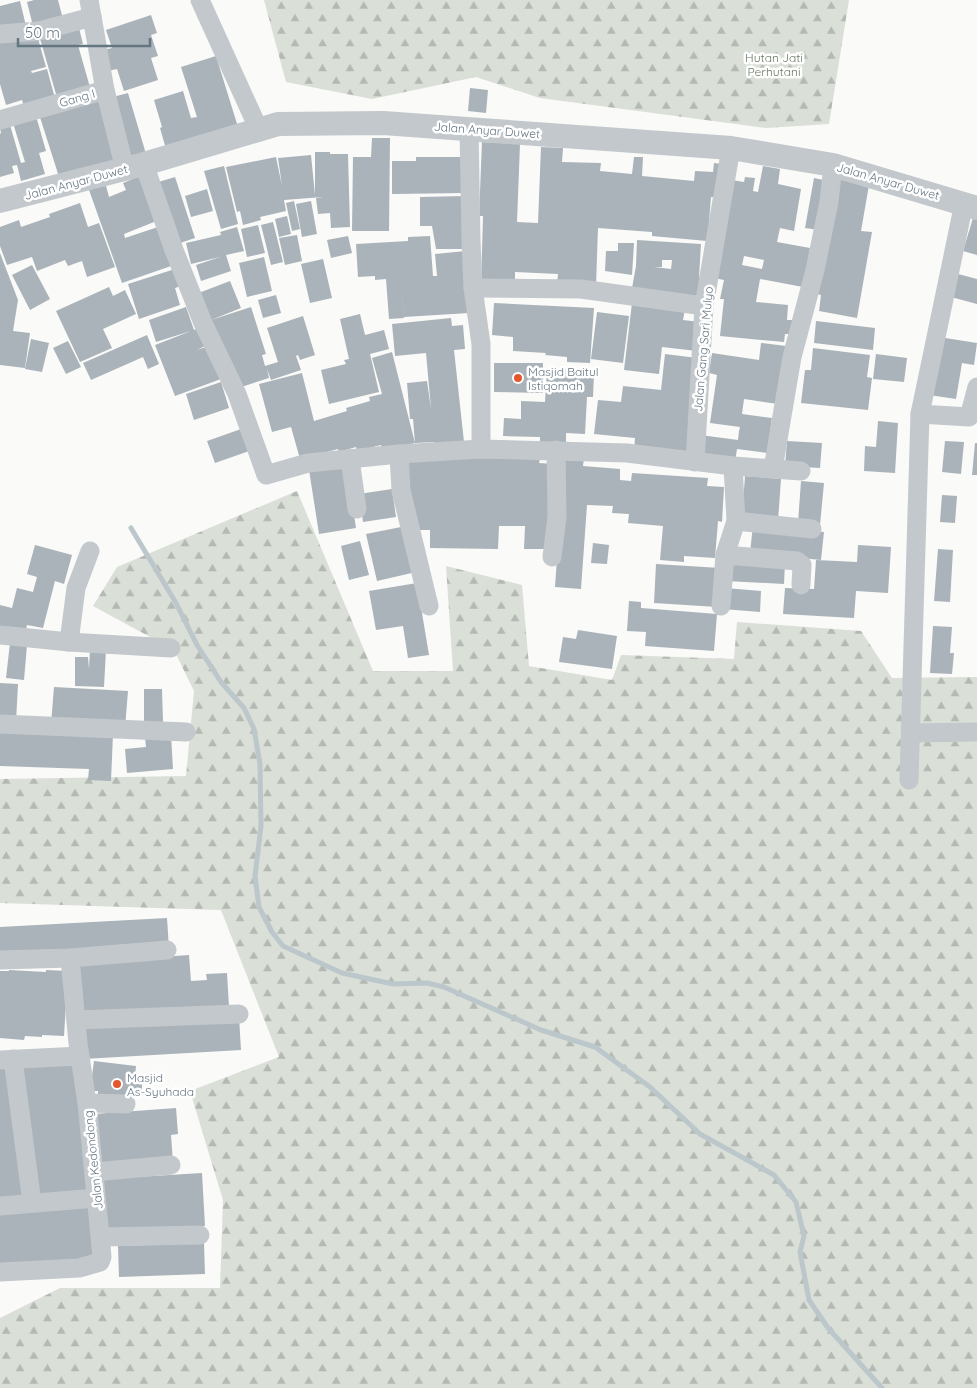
<svg xmlns="http://www.w3.org/2000/svg" width="977" height="1388" viewBox="0 0 977 1388" font-family="Quicksand,sans-serif">
<defs>
<pattern id="forest-firs" width="22" height="20" patternUnits="userSpaceOnUse" patternTransform="scale(1.25)"><rect width="22" height="20" fill="#dadfd7"/><path d="M5 1l3.5 6h-7zM16 11l3.5 6h-7z" fill="#b4b9b4"/></pattern>
</defs>
<rect width="100%" height="100%" fill="#fafaf8"/>
<g fill="url(#forest-firs)">
<path d="M264,0H849L829,124L766,128L540,98L476,77L372,99L286,82Z"/>
<path d="M297,491L373,671H453L446,566L522,585L529,666L612,680L621,655L734,659L737,622L861,631L892,678L977,677V1388H0V1318L60,1288H220L223,1200L190,1091L279,1057L221,910L0,903V779L186,776L194,691L174,650L93,606L117,567Z"/>
</g>
<g fill="none" stroke-linecap="round" stroke-linejoin="round">
<path stroke="#bbc7cb" stroke-width="5" d="M131,528L176,603L197,645L221,682L244,708L254,729L260,764L261,826L255,876L259,907L272,932L283,946L342,973L393,984L427,983L444,987L541,1030L595,1047L650,1087L700,1134L774,1175L796,1202L804,1236L800,1252L809,1300L828,1328L882,1388"/>
</g>
<g fill="#aab3b9" fill-rule="evenodd">
<path d="M34,0H58L64,23L34,30L27,2Z"/>
<path d="M20,1L26,26L0,32V6Z"/>
<path d="M151,15L157,33L151,35L158,56L151,58L158,80L124,91L117,69L108,71L104,50L112,48L106,30Z"/>
<path d="M78,24L83,44L78,45L91,91L58,101L39,35Z"/>
<path d="M37,35L46,67L31,71L32,73L47,69L56,102L25,110L22,100L6,105L0,84V40L5,39L6,43Z"/>
<path d="M216,56L238,127L166,149L160,128L162,127L154,100L183,91L191,118L197,117L181,67Z"/>
<path d="M470,88L488,90L486,113L468,111Z"/>
<path d="M128,93L146,154L127,159L109,98Z"/>
<path d="M99,96L119,162L60,180L39,114Z"/>
<path d="M36,116L46,151L39,153L45,174L21,181L17,165L12,166L14,173L0,177V134L1,133L0,128L10,125L21,163L25,162L13,123Z"/>
<path d="M372,138H390L389,231H352L353,157H371Z"/>
<path d="M482,142L520,144L517,222L538,223L541,147L563,148L562,162L601,163L600,171L632,174L634,157H643L642,176L694,181L695,171L713,172L714,163L723,164L720,198L711,197L709,222H716L707,241L652,236V232L598,228L596,286L557,284L558,274L515,272V287L481,286L483,216H479Z"/>
<path d="M315,152H330V154H348L350,227L331,228L330,213L318,214L316,198L323,197L284,200L286,211L260,217L261,220L243,225L240,211L237,212L226,167L276,157L282,186L278,158L311,155L315,195Z"/>
<path d="M416,157H465V193L392,194V161H416Z"/>
<path d="M224,166L238,224L221,229L204,171Z"/>
<path d="M763,166L780,169L778,184L801,189L794,231L780,228L777,242L810,248L803,287L760,279L756,302L788,305L787,320H794L793,334H785L784,342L720,336L724,299H720L724,280L714,278L732,180L744,182L745,177L755,178L753,191L758,192ZM744,256L764,260L762,269L742,265Z"/>
<path d="M142,175L159,220L124,234L125,238L161,226L174,265L122,283L88,187L105,182L109,197L126,190L123,183Z"/>
<path d="M175,177L195,238L174,245L155,183Z"/>
<path d="M814,178L828,181L819,230L805,228Z"/>
<path d="M836,179L869,185L861,231L872,232L857,318L819,311L821,295L817,294Z"/>
<path d="M207,189L213,211L191,217L185,196Z"/>
<path d="M465,196V249H436L432,226H420V197Z"/>
<path d="M294,201L300,229L292,231L286,203Z"/>
<path d="M311,201L317,234L302,237L296,204Z"/>
<path d="M80,203L88,227L99,223L115,267L87,277L82,261L68,266L65,260L37,271L32,257L7,265L0,246V227L19,220L21,227L50,217L49,214Z"/>
<path d="M287,216L291,234L279,237L275,219Z"/>
<path d="M973,218L977,219V255L963,251Z"/>
<path d="M273,222L283,262L271,265L261,225Z"/>
<path d="M258,225L265,253L247,257L241,229Z"/>
<path d="M237,227L244,251L226,255L231,271L201,281L196,265L220,257L191,264L186,243L221,235L220,232Z"/>
<path d="M297,235L302,261L285,265L279,238Z"/>
<path d="M348,236L352,253L331,258L327,240Z"/>
<path d="M430,236L433,276H437L435,254L466,251L469,313L404,317L401,278L404,318L389,319L386,279L375,280V276L358,277L356,244L408,241V237Z"/>
<path d="M637,240L701,244L699,277H705L703,301L632,288L636,266ZM662,260H672L671,269L654,267H662Z"/>
<path d="M618,243H634L632,275L605,271L606,251H618Z"/>
<path d="M0,253L18,300L13,331L30,333L25,368L0,365Z"/>
<path d="M264,257L272,291L247,297L239,263Z"/>
<path d="M323,259L332,298L310,303L301,264Z"/>
<path d="M32,265L50,299L30,310L12,275Z"/>
<path d="M175,269L181,286L175,288L180,305L139,319L128,284Z"/>
<path d="M958,274L977,279V304L951,297Z"/>
<path d="M230,281L241,308L211,320L251,307L266,354L262,355L265,366L278,362L267,328L303,316L315,355L300,360L298,355L296,356L301,370L271,380L267,369L269,378L238,388L196,294Z"/>
<path d="M109,287L113,296L125,290L136,314L103,329L112,348L80,362L56,311Z"/>
<path d="M276,295L281,313L263,318L258,300Z"/>
<path d="M494,303L594,308L590,363L567,362V357L545,355L546,353L513,351V337L492,335Z"/>
<path d="M632,303L685,309L683,320L700,322L697,351L662,347L659,374L624,370Z"/>
<path d="M186,307L194,330L198,328L205,346L197,350L209,346L221,379L175,396L155,345L191,331L156,342L149,320Z"/>
<path d="M597,312L629,316L623,363L591,359Z"/>
<path d="M360,314L365,335L384,330L389,349L370,354L379,392L329,404L321,370L346,364L344,360L349,359L340,319Z"/>
<path d="M451,318L452,326L463,325L465,349L454,350L464,442L434,445V442L415,443L396,448L382,449L381,445L357,451L356,447L339,452L338,449L300,459L291,427L272,432L259,384L302,373L314,421L347,411L346,408L370,401L369,397L382,394L372,358L392,352L415,443L413,419H410L407,383L427,381L431,409L426,353L395,356L392,324Z"/>
<path d="M816,321L875,328L873,350L814,343Z"/>
<path d="M147,335L159,364L148,369L143,357L91,380L83,363Z"/>
<path d="M939,337L977,343L974,365L962,363L956,399L929,395Z"/>
<path d="M31,339L49,343L42,372L25,369Z"/>
<path d="M68,341L81,367L66,374L53,348Z"/>
<path d="M761,343L786,346L778,404L744,399L742,414L772,418L767,453L737,449L735,462L697,456L700,435L738,440L739,431L740,427L710,423L717,375L709,373L712,353L759,360Z"/>
<path d="M813,348L870,355L867,377L872,378L868,410L801,403L805,370H811Z"/>
<path d="M665,354L697,358L689,459L634,451L635,438L594,434L598,400L621,402L623,386L661,390Z"/>
<path d="M876,354L907,358L904,382L873,379Z"/>
<path d="M494,363H543V393L494,392Z"/>
<path d="M547,368L569,369V374L594,375L593,397H587L585,434L566,433V446L540,445V437L503,436L504,418L521,419V401L545,402Z"/>
<path d="M221,382L229,408L194,420L186,394Z"/>
<path d="M878,421L898,423L895,473L864,471L865,446L876,447Z"/>
<path d="M244,428L252,450L215,463L207,441Z"/>
<path d="M787,441L822,443L820,468L785,466Z"/>
<path d="M945,441L964,442L961,474L942,472Z"/>
<path d="M975,443H977V475H972Z"/>
<path d="M431,455L540,459L539,463L555,464L552,549H524L525,526H499L498,549L430,548V530H415L408,517L409,459Z"/>
<path d="M560,456L584,458L583,466L620,469V480L631,481L632,473L708,478L707,486L724,487L722,522L718,521L715,558L684,556V562L660,560L663,526L628,523L629,514L612,513L613,506L587,505L581,589L555,587L561,503Z"/>
<path d="M346,464L356,528L319,534L309,470Z"/>
<path d="M745,476L781,479L778,521L742,518Z"/>
<path d="M801,481L824,483L820,525L798,523Z"/>
<path d="M392,489L396,517L363,522L359,494Z"/>
<path d="M942,495L957,496L955,523L940,522Z"/>
<path d="M753,525L824,532L821,560L750,553Z"/>
<path d="M406,526L416,572L377,581L366,534Z"/>
<path d="M360,541L369,575L349,580L341,546Z"/>
<path d="M593,543L609,545L607,564L591,563Z"/>
<path d="M35,545L72,555L64,584L55,581L43,628L27,625L25,634L0,627V605L12,608L17,588L33,592L37,577L27,574Z"/>
<path d="M858,545L891,547L888,593L856,591L854,618L783,614L785,588L814,589L816,560L857,562Z"/>
<path d="M938,549L953,550L950,602L934,601Z"/>
<path d="M727,559L785,563L784,584L726,581Z"/>
<path d="M656,564L720,568L717,607L654,603Z"/>
<path d="M417,583L429,655L408,658L403,626L376,630L369,591Z"/>
<path d="M725,588L761,591L760,612L723,609Z"/>
<path d="M629,601L641,602V608L717,614L714,651L645,646L646,632L627,631Z"/>
<path d="M933,626L952,627L950,653H954L952,674L930,673Z"/>
<path d="M578,630L617,636L612,669L559,662L563,637L576,639Z"/>
<path d="M10,643L27,645L24,680L6,678Z"/>
<path d="M90,649L106,650L104,687L75,686V657H88L89,669Z"/>
<path d="M0,683L18,684L16,722L0,721Z"/>
<path d="M54,687L128,691L125,728L51,724Z"/>
<path d="M144,689H162L163,722H144Z"/>
<path d="M0,730L113,734L111,781L88,780L89,769L0,766Z"/>
<path d="M171,735L173,769L127,773L125,749L146,747L145,737Z"/>
<path d="M167,918L169,948L0,956V927Z"/>
<path d="M189,955L191,981L207,980L206,974L227,973L229,1007L80,1018L76,963Z"/>
<path d="M9,970L46,972V970L68,971L64,1036L42,1035V1037L25,1036L24,1040L0,1038V971H9Z"/>
<path d="M239,1017L241,1050L83,1059L81,1026Z"/>
<path d="M73,1057L91,1194L37,1201L20,1064Z"/>
<path d="M94,1061L136,1066L135,1077L143,1078L141,1096L133,1095L132,1100L98,1096V1091H90Z"/>
<path d="M7,1065L25,1199L0,1203V1066Z"/>
<path d="M176,1108L178,1134L171,1135L173,1162L100,1168L94,1114Z"/>
<path d="M202,1173L205,1226L106,1232L103,1179Z"/>
<path d="M93,1207L97,1259L0,1267V1214Z"/>
<path d="M204,1243L205,1274L119,1277L118,1246Z"/>
</g>
<g fill="none" stroke-linecap="round" stroke-linejoin="round">
<g stroke="#c3c8cc" stroke-width="19">
<path d="M89,0L105,90"/>
<path d="M200,0L259,130"/>
<path d="M0,34L39,31L92,17"/>
<path d="M0,120L105,90L125,169"/>
<path d="M469,129L471,240L473,288L481,344V449"/>
<path d="M144,164L174,250L203,323L237,394L266,475L308,463L399,454L481,449L627,453L733,466L801,471"/>
<path d="M473,288L581,289L704,306"/>
<path d="M920,414L964,203"/>
<path d="M399,454L401,490L429,606"/>
<path d="M350,459L357,509"/>
<path d="M695,462L704,306L731,148"/>
<path d="M773,469L792,357L815,270L829,202L833,165"/>
<path d="M736,521L812,529"/>
<path d="M725,555L797,561L802,565L801,585"/>
<path d="M552,557L557,517L556,450"/>
<path d="M721,606L725,555L736,521L733,466"/>
<path d="M0,635L69,642L171,648"/>
<path d="M69,642L76,588L90,551"/>
<path d="M0,724L186,732"/>
<path d="M911,733L977,732"/>
<path d="M909,780L920,414L969,417L977,387"/>
<path d="M0,960L70,958L167,950"/>
<path d="M76,1020L239,1014"/>
<path d="M13,1059L32,1203"/>
<path d="M0,1060L80,1056"/>
<path d="M87,1103L126,1104"/>
<path d="M94,1172L171,1165"/>
<path d="M0,1206L96,1198"/>
<path d="M102,1237L200,1235"/>
<path d="M0,1272L79,1268L100,1262L102,1257L87,1103L78,1043L70,958"/>
</g>
<path stroke="#c3c8cc" stroke-width="24" d="M0,201L144,164L278,124L383,123L731,148L833,165L977,208"/>
</g>
<g fill="#e4572e" stroke="#fff" stroke-width="2">
<circle cx="518" cy="378" r="5"/>
<circle cx="117" cy="1084" r="5"/>
</g>
<g text-anchor="middle" dominant-baseline="central" stroke-width="5" stroke-linejoin="round" paint-order="stroke">
<g font-size="12" fill="#687a64" stroke="#fff">
<text x="774" y="57">Hutan Jati<tspan x="774" dy="14">Perhutani</tspan></text>
</g>
<g font-size="12" fill="#657683" stroke="#fff">
<text transform="translate(77 98) rotate(-16)">Gang I</text>
<text transform="translate(487 130) rotate(4)">Jalan Anyar Duwet</text>
<text transform="translate(888 181) rotate(16)">Jalan Anyar Duwet</text>
<text transform="translate(76 182) rotate(-15)">Jalan Anyar Duwet</text>
<text transform="translate(703 349) rotate(-85)">Jalan Gang Sari Mulyo</text>
<text transform="translate(93 1160) rotate(-96)">Jalan Kedondong</text>
</g>
<g font-size="12" fill="#657683" stroke="#fff" text-anchor="start">
<text x="528" y="371">Masjid Baitul<tspan x="528" dy="14">Istiqomah</tspan></text>
<text x="127" y="1077">Masjid<tspan x="127" dy="14">As-Syuhada</tspan></text>
</g>
</g>
<path d="M18 38v8h132v-8" fill="none" stroke="#657683" stroke-width="2.5"/>
<text x="25" y="38" font-size="15" fill="#657683" stroke="#ffffff" stroke-width="4" paint-order="stroke">50 m</text>
</svg>
